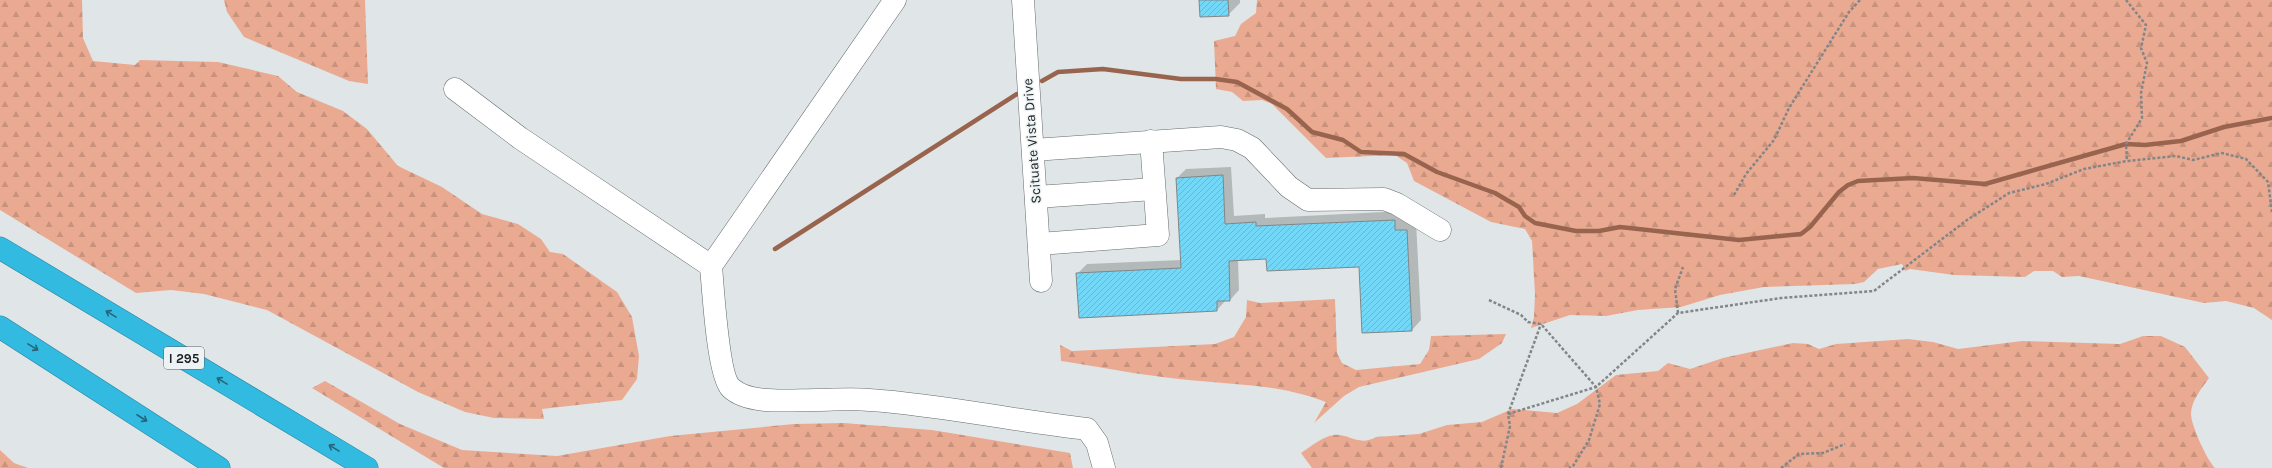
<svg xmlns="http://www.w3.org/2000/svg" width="2272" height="468" viewBox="0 0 2272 468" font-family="Karla,sans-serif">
<defs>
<pattern id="forest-firs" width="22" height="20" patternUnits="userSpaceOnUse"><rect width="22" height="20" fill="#eaaa91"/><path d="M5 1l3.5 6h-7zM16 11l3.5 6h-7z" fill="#c8927d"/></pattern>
<pattern id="building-hatch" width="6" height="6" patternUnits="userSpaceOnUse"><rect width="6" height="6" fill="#73d8f8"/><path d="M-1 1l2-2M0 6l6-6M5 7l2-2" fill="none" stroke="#63b9d4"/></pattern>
</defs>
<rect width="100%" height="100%" fill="#e0e6e8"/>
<g fill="url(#forest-firs)">
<path d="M0,0H82L83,38L93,61L135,65L140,60L218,62L278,76L297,92L343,111L367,129L398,166L442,187L482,214L518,224L541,239L550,252L563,254L617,292L632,317L639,356L637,379L622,400L542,409L544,419L494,418L465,412L418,392L267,310L204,294L171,290L136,293L0,210Z"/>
<path d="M224,0H365L368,84L349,81L244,37L227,12Z"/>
<path d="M1257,0H2272V320L2254,308L2226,301L2204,303L2079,276L2062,277L2053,271H2034L2025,277L1954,275L1910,269L1905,271L1902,264L1878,269L1864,282L1855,284L1764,287L1720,295L1681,307L1638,310L1606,316L1570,315L1531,328L1534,317L1535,294L1532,241L1525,229L1491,222L1414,181L1407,163L1395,155L1326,158L1272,104L1262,100L1243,101L1232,92L1216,89L1214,41L1235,36L1241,24L1256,13Z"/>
<path d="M1335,299L1337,353L1342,363L1356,370L1420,364L1429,350L1431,336L1506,334L1502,343L1479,359L1359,387L1344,396L1314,423L1326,402C1277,383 1230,385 1179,379C1140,375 1100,367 1061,361L1060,345L1072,351L1215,344L1234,337L1246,317L1247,300L1260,303Z"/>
<path d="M2143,336H2161L2185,347L2209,378C2202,388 2191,401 2191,414C2191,425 2207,460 2215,468H1312L1301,453C1312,446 1321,437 1334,435C1348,433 1359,447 1376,437L1419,434L1447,425L1482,422L1512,409L1557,413L1577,404L1616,375L1658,371L1668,363L1690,369L1723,358L1793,343L1808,344L1819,349L1836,344L1908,339L1933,342L1958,349L2022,341L2120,344Z"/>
<path d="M325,381L400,424L462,450L557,456L670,436L794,424L844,423L932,430L1070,453L1073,468H444L312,388Z"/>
<path d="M0,450L14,463L28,468H0Z"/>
</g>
<g fill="#0003">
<path d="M1200,0H1240V3L1228,15Z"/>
<path d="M1231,167L1234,216L1265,214V218L1403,211L1404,221H1416L1421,320L1412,330L1360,266L1267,258L1238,260L1239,290L1230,300H1226L1217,310L1078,273L1087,264L1181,260L1177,178L1186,169Z"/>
</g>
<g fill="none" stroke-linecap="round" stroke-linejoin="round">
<g stroke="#99644e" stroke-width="4.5">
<path d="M1042,81L1058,72L1103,69L1181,79H1216L1237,82L1287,109L1312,132L1343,140L1361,152L1404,154L1437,172L1495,193L1519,207L1525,216L1535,223L1576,231H1599L1620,227L1739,240L1801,234L1810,227L1839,192L1848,185L1858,181L1913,178L1985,184L2126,144L2145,145L2181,141L2224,127L2272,118"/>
<path d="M775,249L1017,94"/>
</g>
</g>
<g fill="url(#building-hatch)" stroke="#808688">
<path d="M1199,0H1228L1229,16L1200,17Z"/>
<path d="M1223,175L1225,224L1256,222V226L1395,220V230H1407L1412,331L1362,333L1359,267L1267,271L1266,259L1229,261L1230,301H1217V311L1079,318L1076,273L1181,268L1176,178Z"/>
</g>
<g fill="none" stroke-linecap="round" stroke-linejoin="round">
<g stroke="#656b6d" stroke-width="23">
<g id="minor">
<path d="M895,0L711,266C713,288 718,376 731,388C749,405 792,400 816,400C834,400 852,398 870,400C943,405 1014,421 1087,429L1097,443L1104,468"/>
<path d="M1023,0L1041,281"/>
<path d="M455,89L520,138L711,266"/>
<path d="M1033,150L1221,137L1237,140L1252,148L1289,187L1308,200L1384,199L1397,204L1440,230"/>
<path d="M1036,197L1154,189"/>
<path d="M1039,244L1158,235L1151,141"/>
</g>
</g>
<g stroke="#2b849d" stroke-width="23">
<g id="highway">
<path d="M0,248L367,468"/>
<path d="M0,327L219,468"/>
</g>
</g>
<g stroke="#828688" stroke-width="2.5" stroke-dasharray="3 2" stroke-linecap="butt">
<path d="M2126,0L2146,25L2141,48L2147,63L2141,93L2142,118L2126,144L2127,161"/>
<path d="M1734,195L1746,174L1774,140L1789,108L1849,12L1860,0"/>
<path d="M1489,300L1521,315L1528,322L1541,324L1596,387L1600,404L1589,440L1573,466L1569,468"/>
<path d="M1678,313L1675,289L1683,267"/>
<path d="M1508,414L1596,387L1678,313L1781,298L1874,291L1967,220L2009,193L2046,184L2084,169L2127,161L2176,156L2193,160L2222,153L2246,159L2268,182L2272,212"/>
<path d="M1501,468L1510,426L1508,414L1541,324"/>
<path d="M1781,468L1799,454L1823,453L1845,444"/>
</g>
<use href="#minor" stroke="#fff" stroke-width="22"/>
<use href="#highway" stroke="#32bae0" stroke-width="22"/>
</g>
<defs><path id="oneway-shaft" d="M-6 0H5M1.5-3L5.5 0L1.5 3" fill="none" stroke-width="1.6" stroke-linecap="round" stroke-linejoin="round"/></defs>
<g stroke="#276577">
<use href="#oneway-shaft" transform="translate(111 314) rotate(-149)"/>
<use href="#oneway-shaft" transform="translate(33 347) rotate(32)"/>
<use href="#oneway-shaft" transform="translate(222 381) rotate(-149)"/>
<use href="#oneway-shaft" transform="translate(142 418) rotate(33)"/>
<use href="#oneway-shaft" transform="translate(334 448) rotate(-149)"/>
</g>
<g text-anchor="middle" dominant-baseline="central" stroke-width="3" stroke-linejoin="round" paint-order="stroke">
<rect fill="#edf3f5" stroke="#5c5f61" stroke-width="1" x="164" y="347" width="40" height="22" rx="3"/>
<g font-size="13" font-weight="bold" fill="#1e2021">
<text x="184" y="358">I 295</text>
</g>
<g font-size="14" fill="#1e2021" stroke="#edf3f5">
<text transform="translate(1032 141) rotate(-94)">Scituate Vista Drive</text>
</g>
</g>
</svg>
